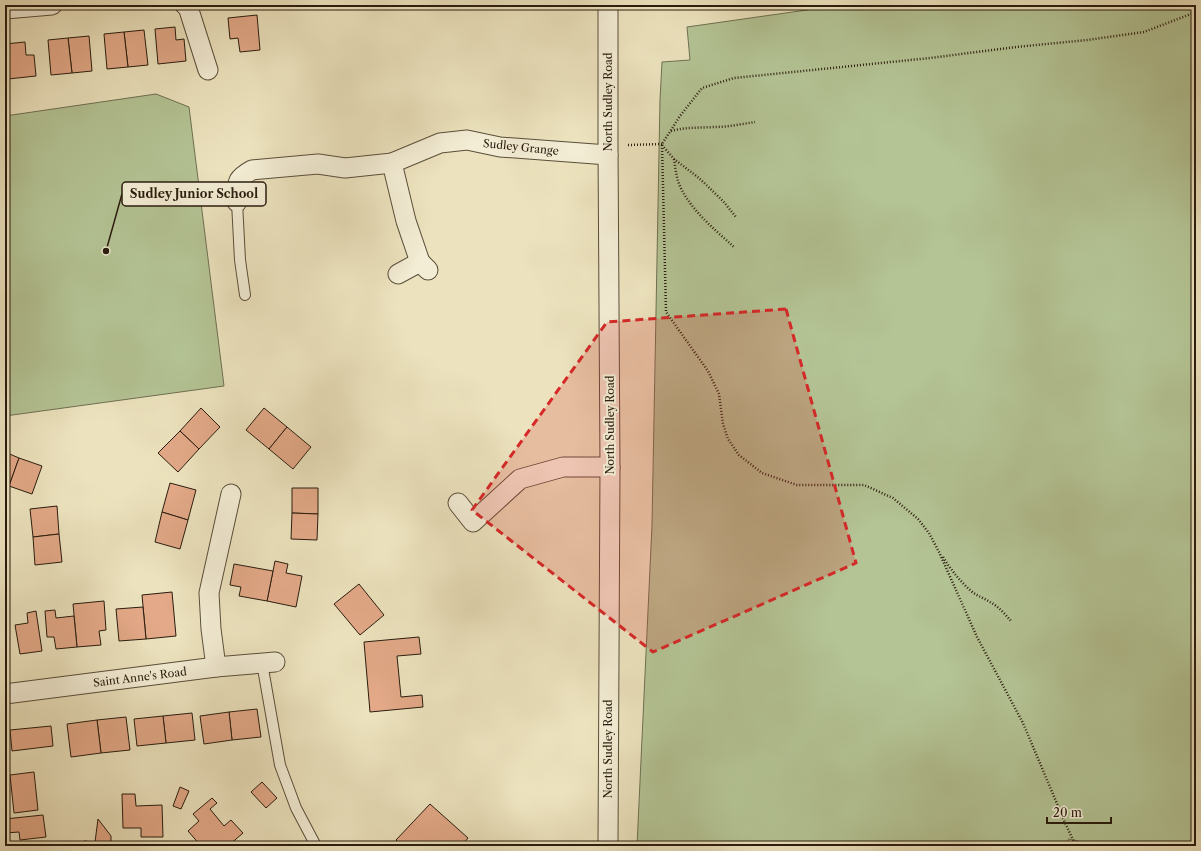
<svg xmlns="http://www.w3.org/2000/svg" width="1201" height="851" viewBox="0 0 1201 851" font-family="'Libre Caslon Text',serif">
<rect width="100%" height="100%" fill="#ece3be"/>
<filter id="stains"><feTurbulence type="fractalNoise" baseFrequency=".005" numOctaves="4"/><feColorMatrix values="0 0 0 0 .2 0 0 0 0 .09 0 0 0 0 .02 0 0 0 .5 -.17"/></filter>
<radialGradient id="worn" r=".72"><stop offset=".6" stop-color="#630" stop-opacity="0"/><stop offset="1" stop-color="#630" stop-opacity=".3"/></radialGradient>
<g fill="#b4c495" stroke="#6e7052">
<path d="M842,5H1196V846H1085L1083,842L1068,839L1071,846H637L652,525L660,100L662,62L690,60L687,27Z"/>
<path d="M156,94L189,107L224,386L5,416V116Z"/>
</g>
<g fill="#e3a988" stroke="#291c0e">
<path d="M257,15L260,50L240,52L238,38L230,39L228,18Z"/>
<path d="M175,27L176,40L184,39L186,61L158,64L155,29Z"/>
<path d="M144,30L148,65L128,67L124,32Z"/>
<path d="M124,32L128,67L107,69L104,34Z"/>
<path d="M89,36L92,71L72,73L68,38Z"/>
<path d="M68,38L72,73L51,75L48,40Z"/>
<path d="M25,42L26,55H34L36,76L8,79L5,44Z"/>
<path d="M201,408L220,427L199,449L180,431Z"/>
<path d="M264,408L287,427L269,449L246,430Z"/>
<path d="M287,427L311,447L293,469L269,449Z"/>
<path d="M180,431L199,449L178,472L158,453Z"/>
<path d="M5,452L19,458L9,486L5,484Z"/>
<path d="M19,458L42,466L32,494L9,486Z"/>
<path d="M170,483L196,490L188,520L162,512Z"/>
<path d="M292,488H318V514L292,513Z"/>
<path d="M57,506L59,534L33,537L30,509Z"/>
<path d="M162,512L188,520L180,549L155,542Z"/>
<path d="M292,513L318,514L317,540L291,539Z"/>
<path d="M59,534L62,562L35,565L33,537Z"/>
<path d="M275,561L288,564L286,573L302,576L296,607L267,601Z"/>
<path d="M234,564L273,571L267,601L239,596L241,587L230,585Z"/>
<path d="M359,584L384,615L360,635L334,604Z"/>
<path d="M172,592L176,636L146,639L142,595Z"/>
<path d="M104,601L106,630L99,631L101,645L77,647L73,604Z"/>
<path d="M143,607L146,639L119,641L116,609Z"/>
<path d="M55,610L56,618L74,616L77,647L56,649L54,637H47L45,611Z"/>
<path d="M36,611L42,651L20,654L15,625L28,623L27,613Z"/>
<path d="M419,637L421,654L397,656L401,697L422,695L423,707L370,712L364,642Z"/>
<path d="M257,709L261,737L232,740L229,712Z"/>
<path d="M229,712L232,740L204,744L200,716Z"/>
<path d="M192,713L195,740L166,743L163,716Z"/>
<path d="M163,716L166,743L137,746L134,719Z"/>
<path d="M126,717L130,750L101,753L97,720Z"/>
<path d="M97,720L101,753L71,757L67,724Z"/>
<path d="M51,726L53,746L12,751L10,730Z"/>
<path d="M34,772L38,810L14,813L10,775Z"/>
<path d="M262,782L277,798L266,808L251,792Z"/>
<path d="M180,787L189,791L181,809L173,806Z"/>
<path d="M122,794H135L136,806L162,805L163,837H141V828H123Z"/>
<path d="M212,798L217,803L210,809L224,826L231,820L243,833L228,846L223,841L216,846H201L188,831L199,821L193,814Z"/>
<path d="M430,804L468,838L461,846H402L396,840Z"/>
<path d="M43,815L46,837L20,840L19,832L5,833V819Z"/>
<path d="M98,819L111,836V846H83L84,841L95,842Z"/>
<path d="M62,843V846H39V845Z"/>
</g>
<g fill="none" stroke-linecap="round" stroke-linejoin="round">
<g stroke="#5a4e3a" stroke-width="12">
<g id="service">
<path d="M237,202L240,260L245,295"/>
<path d="M262,663L280,765L296,808L315,844"/>
</g>
</g>
<g stroke="#5a4e3a" stroke-width="21">
<g id="minor">
<path d="M185,5L188,7L208,70"/>
<path d="M5,9L52,5"/>
<path d="M392,163L406,221L420,262"/>
<path d="M237,202C238,183 234,180 252,170L318,164L345,168L392,163L440,143L467,140L500,147L608,155"/>
<path d="M398,274L420,262L428,270"/>
<path d="M458,503L473,522L520,479L563,467H610"/>
<path d="M216,667L211,629L209,593L231,494"/>
<path d="M5,694L216,667L275,662"/>
<path d="M608,846L610,467L608,146V5"/>
</g>
</g>
<g stroke="#291c0e" stroke-width="2.5" stroke-dasharray="1 2" stroke-linecap="butt">
<path d="M671,131C685,127 699,128 714,127C728,127 742,124 755,122"/>
<path d="M628,145L662,144"/>
<path d="M662,145L674,159L699,178L723,201L736,217"/>
<path d="M674,159C675,166 676,174 678,181C687,207 714,229 734,247"/>
<path d="M943,557C951,570 960,581 971,591C977,596 984,598 990,602C998,606 1005,614 1011,621"/>
<path d="M1076,846L1066,825L1023,723L977,637L939,552L929,533L918,519L893,498L864,485H797L762,473L739,455L728,439L723,424L719,394L708,371L666,312L662,144L680,116L702,88L734,78L930,58L1016,47L1087,40L1144,32L1196,12"/>
</g>
<use href="#service" stroke="#f3edd5" stroke-width="10"/>
<use href="#minor" stroke="#f3edd5" stroke-width="19"/>
</g>
<path fill="#d62828" fill-opacity="0.2" stroke="#d62828" stroke-width="3" stroke-dasharray="8 5" stroke-linejoin="round" d="M786,309L856,563L653,652L472,510L607,322Z"/>
<g text-anchor="middle" dominant-baseline="central" stroke-width="4" stroke-linejoin="round" paint-order="stroke">
<g font-size="11" fill="#291c0e" stroke="#f3edd5">
<text transform="translate(608 102) rotate(-90)">North Sudley Road</text>
<text transform="translate(521 147) rotate(6)">Sudley Grange</text>
<text transform="translate(610 425) rotate(-90)">North Sudley Road</text>
<text transform="translate(140 677) rotate(-7)">Saint Anne's Road</text>
<text transform="translate(608 749) rotate(-90)">North Sudley Road</text>
</g>
</g>
<path fill="none" stroke="#291c0e" stroke-width="1.5" d="M106 251L122 194"/>
<circle fill="#291c0e" stroke="#f3edd5" stroke-width="1.5" cx="106" cy="251" r="4"/>
<rect fill="#f3edd5" stroke="#291c0e" stroke-width="1.5" x="122" y="182" width="144" height="24" rx="4"/>
<g font-size="12" text-anchor="middle" font-weight="bold" fill="#291c0e">
<text x="194" y="198">Sudley Junior School</text>
</g>
<rect width="1201" height="851" fill="none" stroke="#ece3be" stroke-width="20"/>
<rect x="6" y="6" width="1189" height="839" fill="none" stroke="#291c0e" stroke-width="2"/>
<rect x="10" y="10" width="1181" height="831" fill="none" stroke="#291c0e"/>
<path d="M1047 817v6h64v-6" fill="none" stroke="#291c0e" stroke-width="2"/>
<text x="1053" y="817" font-size="12" fill="#291c0e" stroke="#f3edd5" stroke-width="3" paint-order="stroke">20 m</text>
<rect width="100%" height="100%" filter="url(#stains)"/>
<rect width="100%" height="100%" fill="url(#worn)"/>
</svg>
